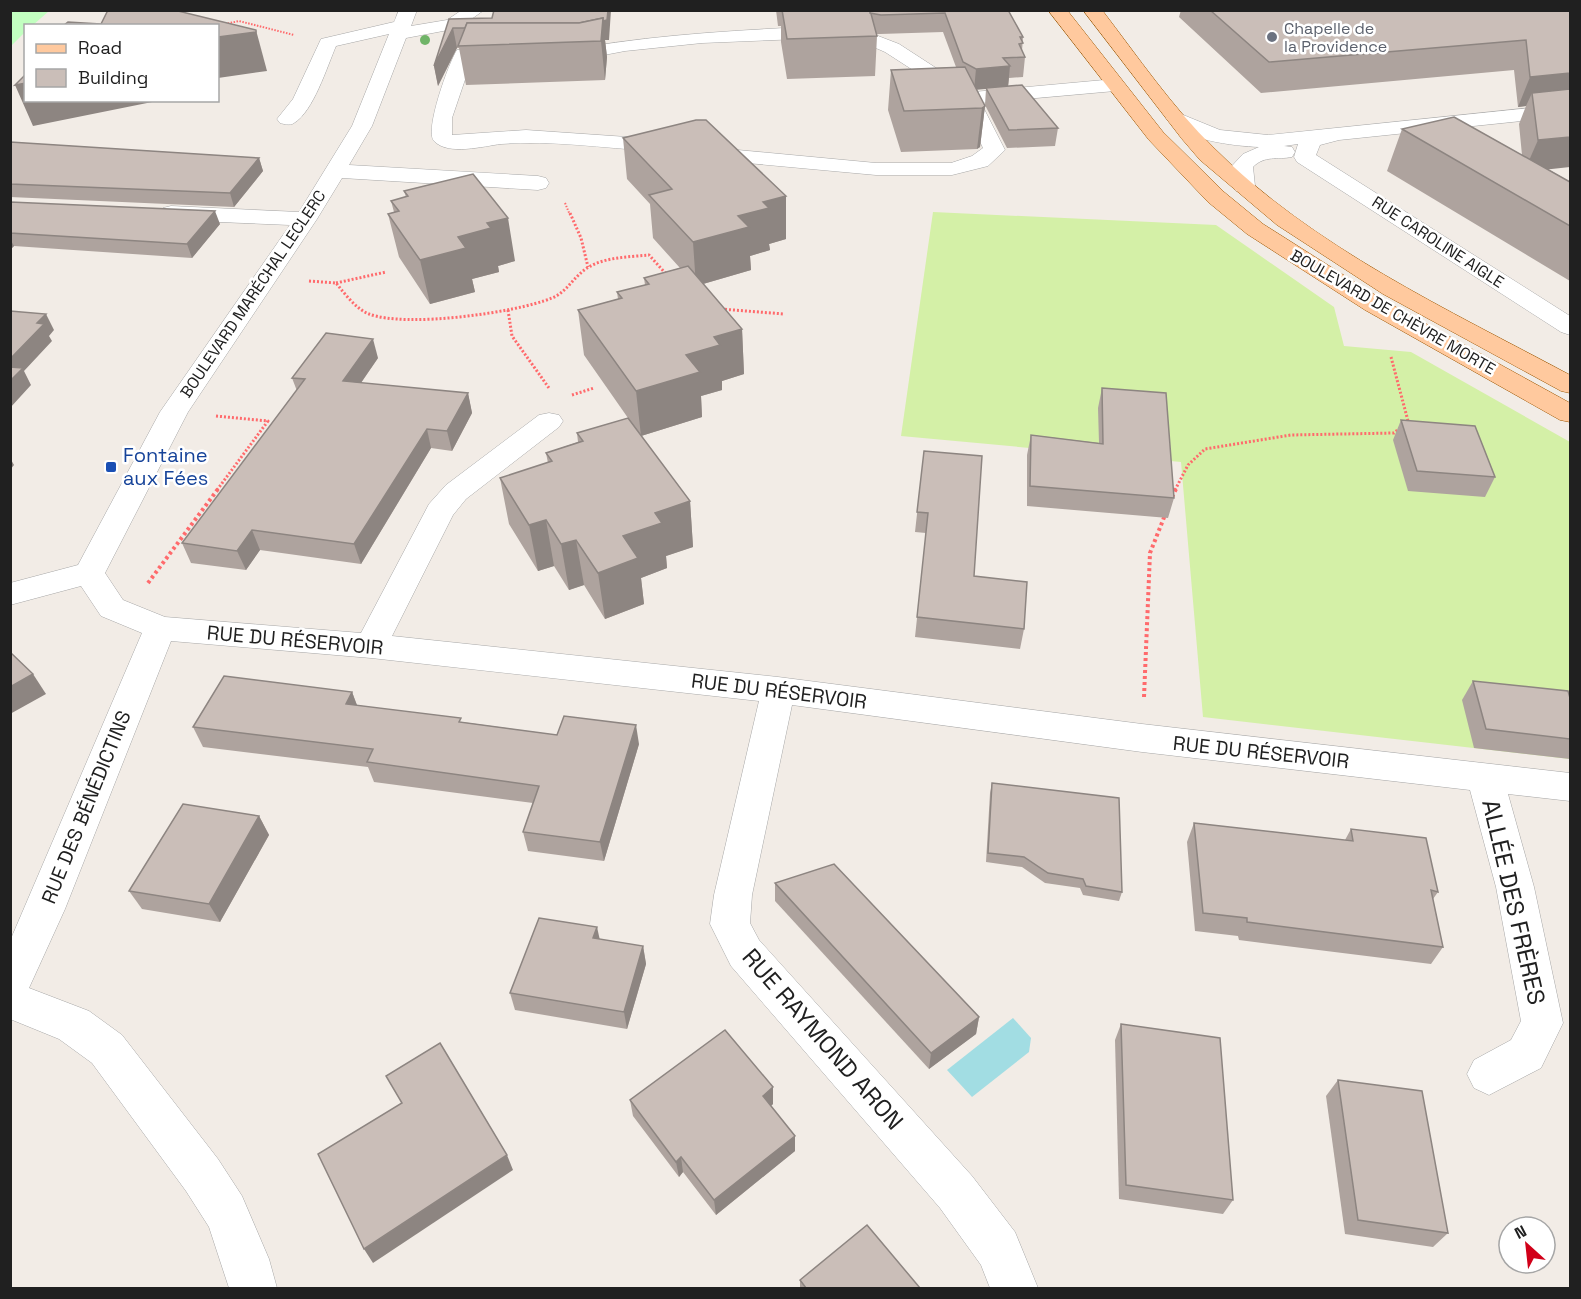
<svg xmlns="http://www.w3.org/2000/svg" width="1581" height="1299" viewBox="0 0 1581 1299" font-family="'Space Grotesk',sans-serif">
<rect width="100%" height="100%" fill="#f2ece6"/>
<path fill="#d4f0a7" d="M933,212L1216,225L1334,307L1344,346L1411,352L1570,442V759L1203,717L1181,462L901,436Z"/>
<path fill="#c2ffc0" d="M11,10H49V11L33,25L26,26L25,32L11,46Z"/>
<path fill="#a2dde3" d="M1013,1018L1031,1038L1029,1052L972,1097L947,1070Z"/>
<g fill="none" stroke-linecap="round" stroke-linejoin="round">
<g stroke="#a7a7a7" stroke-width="1">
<g id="minor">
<path d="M399,10H417L411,26L447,20L462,10H484L459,28L406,38L372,126L349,165L538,176L546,178L549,183L546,188L538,190L342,178L317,219L188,412L105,573L123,600L165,617L361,633L429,504L446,485L539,415L549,413L559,415L563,421L559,427L466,499L453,515L392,636L778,677L1142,724L1570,773V801L1508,794L1534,887L1563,1023L1541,1068L1489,1095L1474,1088L1467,1074L1474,1060L1511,1040L1521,1021L1496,887L1470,790L1142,752L792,705L752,895L750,923L759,940L972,1176L1015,1232L1038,1288H990L981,1265L940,1208L731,966L710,924L714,895L759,701L371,658L171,641L65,909L29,988L89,1011L122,1035L218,1159L242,1196L269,1259L277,1288H229L209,1227L186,1191L92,1063L59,1039L10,1019V941L142,633L101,616L81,586L10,605V583L78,565L160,412L290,225L171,220L163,218L160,213L163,208L171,206L299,212L352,126L389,34L336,46C327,67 313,112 294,123C290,126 284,124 280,123L277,119L293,99L321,39L394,22Z"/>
<path d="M824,26L873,34L899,44L973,92L1115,79L1125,85L1115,91L981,103L1005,150L988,166L952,175H876L671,156L654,151C603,148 552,140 501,144C484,146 448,156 434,141C424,131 449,62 457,50L500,47L509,53L507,57L472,59L452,118V135L526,130L656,139L674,144L876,163H951L972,156L983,148L961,101L885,52L869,45L824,38L702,43L625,51L583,59H561L552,53C558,43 575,48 586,47C665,34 744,30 824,26Z"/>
<path d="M1570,104V116L1339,140L1320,145L1316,155L1570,316V335L1561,332L1297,162L1294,157L1298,144L1284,146L1292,147L1295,152L1292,157C1277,160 1265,155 1253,167L1255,186L1252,191H1236L1233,186L1231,167L1243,154L1259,147C1234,146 1181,140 1166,118L1169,114L1176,112L1220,130L1268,135Z"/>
</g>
</g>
<g stroke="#9d5600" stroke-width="1">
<g id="major">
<path d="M1048,10H1067L1163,132L1224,192L1263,224L1383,300L1570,403V422L1560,420L1365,310L1247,234L1208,202L1149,140Z"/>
<path d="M1083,10H1102C1138,57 1172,107 1214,148C1312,247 1449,310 1570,375V393L1561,391L1383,294L1277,225L1200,160L1182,139Z"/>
</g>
</g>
<g stroke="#ff6a6c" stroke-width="2" stroke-dasharray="1.5 1.5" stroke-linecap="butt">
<path d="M216,26L239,21L294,35"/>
<path d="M565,203L570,215"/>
</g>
<g stroke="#ff6a6c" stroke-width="3" stroke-dasharray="2 2" stroke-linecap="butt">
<path d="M570,213L581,238L588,267"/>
<path d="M309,281L336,283C345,294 356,309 369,314C406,328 515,313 552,298C565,293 572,280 583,271C600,257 628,257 649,255L668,276"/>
<path d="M336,283L386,272"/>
<path d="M721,309L784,314"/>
<path d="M508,310L512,336L549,388"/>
<path d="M1391,357L1408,421L1405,423"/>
<path d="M572,395L594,388"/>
<path d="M216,416L268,421L217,490"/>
<path d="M1175,490L1188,465L1205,449L1291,435L1394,433L1400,428"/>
</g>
<g stroke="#ff6a6c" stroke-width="4" stroke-dasharray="3 3" stroke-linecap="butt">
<path d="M1172,497L1176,489"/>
<path d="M148,583L218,489"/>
<path d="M1144,697L1150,553L1165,515"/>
</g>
<use href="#minor" fill="#fff" fill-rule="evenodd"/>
<use href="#major" fill="#ffc99e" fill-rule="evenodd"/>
</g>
<circle fill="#70b468" cx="425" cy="40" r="5"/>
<g fill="#aea39e">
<path d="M776,10H1008L1023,37L1022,51L1025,57L1023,77L1009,78L1008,86L1058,128L1055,146L1007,148L985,105L986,89H976L985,106L980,147L977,149L901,152L888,110L891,70L956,67L943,32L880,34H876L877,36L875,76L787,79L781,42V26H778Z"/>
<path d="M1181,10H1570L1548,169L1570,182V281L1387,171L1402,129L1522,155L1519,124L1526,106L1518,107L1514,70L1261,93L1179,17Z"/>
<path d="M449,19L609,40H605L607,57L605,80L466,85L459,48H457L438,86L434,66Z"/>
<path d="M623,138L786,239L769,244L770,250L750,256L751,270L703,284L742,329L744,374L722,381V390L701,396L702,417L641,436L690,501L693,547L666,556L667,568L641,578L644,604L605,619L584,585L569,590L554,566L538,571L509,524L500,478L548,463L546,453L578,442L577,433L628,418L584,355L578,310L618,299L617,292L645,285L644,278L680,268L653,238L650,204L627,179Z"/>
<path d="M10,142L259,158L263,171L234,207L10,197Z"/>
<path d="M404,191L515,261L498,266L499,272L472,279L475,292L430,304L399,257L388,214L394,212L391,201L406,197Z"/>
<path d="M10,202L220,224L192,258L14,246L10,250Z"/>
<path d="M378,358L361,383L468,393L472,413L452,451L431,448L361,564L260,550L246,570L191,563L182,543L297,391L292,378Z"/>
<path d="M1102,388L1174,498L1168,518L1027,506V455L1031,435L1099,443L1098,408Z"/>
<path d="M1401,420L1495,477L1485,497L1408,491L1393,440Z"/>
<path d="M924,451L974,576L1024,629L1020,649L915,637L926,533L915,532Z"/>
<path d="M1473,681L1570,698V759L1474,748L1462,700Z"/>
<path d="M352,692L357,705L462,722L557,735L639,744L604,861L528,851L523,832L533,803L374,782L368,767L203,747L193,727Z"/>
<path d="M992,783L1122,892L1119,901L1083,895L1080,888L1045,883L1022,867L986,862L990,793Z"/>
<path d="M259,816L269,835L220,922L142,909L129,891Z"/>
<path d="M1194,823L1345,840L1351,829L1438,892L1433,899L1443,947L1431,964L1239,940L1238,936L1195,931L1187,842Z"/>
<path d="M775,883L979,1017L976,1034L929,1069L775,901Z"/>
<path d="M643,946L646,964L627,1029L515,1010L510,993Z"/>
<path d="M1121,1024L1233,1200L1223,1214L1119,1199L1115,1040Z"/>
<path d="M1338,1080L1448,1233L1433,1247L1345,1234L1326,1096Z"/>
<path d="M773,1087V1104L771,1106L795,1151L716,1215L683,1172L679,1177L633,1116L630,1100Z"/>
<path d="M800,1280L920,1288H800Z"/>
</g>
<g fill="#8d8581">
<path d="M608,10H611L609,40H605L607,57L605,80L601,41L582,42Z"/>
<path d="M453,28L457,48L438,86L434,66Z"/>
<path d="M256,30L267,71L218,78V37Z"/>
<path d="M1010,66L1008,87L974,90L976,69Z"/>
<path d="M1570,73V100L1532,93L1526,106L1518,107L1530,77Z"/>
<path d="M26,83V100H162L33,126L15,85Z"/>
<path d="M985,106L980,147L977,149L982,108Z"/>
<path d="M1570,137V167L1524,172L1538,140Z"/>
<path d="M259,158L263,171L234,207L230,193Z"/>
<path d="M786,196V239L769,244L770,250L750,256L751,270L696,286L693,242L738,216L763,202Z"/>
<path d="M215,211L220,224L192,258L187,244Z"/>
<path d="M508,218L515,261L498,266L499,272L472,279L475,292L430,304L420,260L458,237L487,223Z"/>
<path d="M10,239L14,246L10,250Z"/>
<path d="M46,314L54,330L49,336L52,341L24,371L31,385L10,408V359L37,323Z"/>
<path d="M742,329L744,374L722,381V390L701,396L702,417L641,436L636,391L686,355L714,337Z"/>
<path d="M373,339L378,358L349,400L343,381Z"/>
<path d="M468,393L472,413L452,451L447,431Z"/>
<path d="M427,429L431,448L361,564L354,544Z"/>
<path d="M10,458L14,465L10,470Z"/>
<path d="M690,501L693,547L666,556L667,568L641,578L644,604L605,619L598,573L623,536L655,513Z"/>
<path d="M546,520L554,566L538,571L529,525Z"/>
<path d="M252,530L260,550L246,570L237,551Z"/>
<path d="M576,540L584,585L569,590L561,544Z"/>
<path d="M33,674L46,694L10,714V687Z"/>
<path d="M352,692L359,711L346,704Z"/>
<path d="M636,725L639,744L604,861L600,842Z"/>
<path d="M259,816L269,835L220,922L209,904Z"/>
<path d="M597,927L601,945L593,938Z"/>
<path d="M643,946L646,964L627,1029L624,1012Z"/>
<path d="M979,1017L976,1034L929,1069L931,1053Z"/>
<path d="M773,1087V1104L763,1112V1096Z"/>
<path d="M795,1136V1151L716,1215L714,1200Z"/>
<path d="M507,1155L513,1170L373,1263L364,1249Z"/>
<path d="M681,1157L683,1172L679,1177L676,1162Z"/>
</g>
<g fill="#cabeb8" stroke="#8d8581" stroke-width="1.5">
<path d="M108,10H174L256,30V32L218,37V26H63L68,22L101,24Z"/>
<path d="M494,10H608L607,20L603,21V18L579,23H467L465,28H453L434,66L449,19L492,18Z"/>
<path d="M782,10H870L877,36L787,39Z"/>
<path d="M870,10H1008L1023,37H1020L1023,43L1019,44L1025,57L1003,58L1010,66L976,69L963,62L945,13L881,15L870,13Z"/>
<path d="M1210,10H1570V73L1530,77L1526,40L1269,62Z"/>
<path d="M603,18L601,41L458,46L467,23H579Z"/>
<path d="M965,67L985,106L982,108L904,111L891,70Z"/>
<path d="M26,74V83L15,85Z"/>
<path d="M1022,85L1058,128L1009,130L986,88Z"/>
<path d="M1570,89V137L1538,140L1532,93Z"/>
<path d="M1454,117L1570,182V226L1402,129Z"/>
<path d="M696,120H706L786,196L763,202L769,208L738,216L749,227L693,242L649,195L672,189L623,138Z"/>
<path d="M10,142L259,158L230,193L10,184Z"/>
<path d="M473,174L508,218L487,223L491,228L458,237L466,248L420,260L388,214L399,211L391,201L408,196L404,191Z"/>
<path d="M10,202L215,211L187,244L10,233Z"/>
<path d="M688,266L742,329L714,337L720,345L686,355L700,372L636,391L578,310L622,298L617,292L649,284L644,278Z"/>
<path d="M10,311L46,314L37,323L44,324L10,359Z"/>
<path d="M326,333L373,339L343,381L468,393L447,431L427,429L354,544L252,530L237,551L182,543L305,379L292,378Z"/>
<path d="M10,367L23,368L10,381Z"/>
<path d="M1102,388L1166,393L1174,498L1030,486L1031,435L1103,444Z"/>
<path d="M628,418L690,501L655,513L662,523L623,536L638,558L598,573L576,540L561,544L546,520L529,525L500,478L552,461L546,453L583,441L577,433Z"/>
<path d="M1401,420L1475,426L1495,477L1417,471Z"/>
<path d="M924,451L982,456L974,576L1027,582L1024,629L917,617L928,513L917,512Z"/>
<path d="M10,652L33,674L10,687Z"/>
<path d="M224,676L352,692L346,704L461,718L459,722L557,735L564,716L636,725L600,842L523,832L539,786L367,762L373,749L193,727Z"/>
<path d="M1473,681L1568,691L1570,698V739L1486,729Z"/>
<path d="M992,783L1119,798L1122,892L1086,886L1083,879L1048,873L1024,857L988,853Z"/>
<path d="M183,804L259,816L209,904L129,891Z"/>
<path d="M1194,823L1353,841L1351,829L1426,838L1438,892L1431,890L1443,947L1247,922V918L1203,913Z"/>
<path d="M834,864L979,1017L931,1053L775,883Z"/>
<path d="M539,918L597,927L593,938L643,946L624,1012L510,993Z"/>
<path d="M1121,1024L1220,1038L1233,1200L1126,1185Z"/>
<path d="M725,1030L773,1087L763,1096L795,1136L714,1200L681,1157L676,1162L630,1100Z"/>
<path d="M440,1043L507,1155L364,1249L318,1154L402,1103L386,1076Z"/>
<path d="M1338,1080L1422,1091L1448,1233L1358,1220Z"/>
<path d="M867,1225L920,1288H806L800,1280Z"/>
</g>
<circle fill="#6b7280" stroke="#fff" stroke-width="2" cx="1272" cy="37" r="6"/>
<rect fill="#1a4fb4" stroke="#fff" stroke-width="2" x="105" y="461" width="12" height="12" rx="3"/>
<g text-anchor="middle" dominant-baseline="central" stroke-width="5" stroke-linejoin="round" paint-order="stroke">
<g font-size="16" fill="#5b616d" stroke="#fff" text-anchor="start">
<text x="1284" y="28">Chapelle de<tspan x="1284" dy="18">la Providence</tspan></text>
</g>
<g font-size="16" fill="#202020" stroke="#fff">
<text transform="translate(1438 242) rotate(33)">RUE CAROLINE AIGLE</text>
<text transform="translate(253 294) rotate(-56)">BOULEVARD MARÉCHAL LECLERC</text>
<text transform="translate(1393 312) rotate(30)">BOULEVARD DE CHÈVRE MORTE</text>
</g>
<g font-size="20" fill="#164399" stroke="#fff" text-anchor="start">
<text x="123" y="455">Fontaine<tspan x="123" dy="23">aux Fées</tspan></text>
</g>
<g font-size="20" fill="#202020" stroke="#fff">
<text transform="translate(295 640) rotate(5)">RUE DU RÉSERVOIR</text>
<text transform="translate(779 691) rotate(7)">RUE DU RÉSERVOIR</text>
<text transform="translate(1261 752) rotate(6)">RUE DU RÉSERVOIR</text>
<text transform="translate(86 807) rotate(-68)">RUE DES BÉNÉDICTINS</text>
</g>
<g font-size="24" fill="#202020" stroke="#fff">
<text transform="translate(1514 902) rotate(77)">ALLÉE DES FRÈRES</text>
<text transform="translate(823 1039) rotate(49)">RUE RAYMOND ARON</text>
</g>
</g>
<rect width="1581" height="1299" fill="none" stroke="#202020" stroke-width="24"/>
<rect x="24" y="24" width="195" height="78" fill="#ffffff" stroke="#a6a6a6" stroke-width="1.5"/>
<rect x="36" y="44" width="30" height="9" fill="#ffc99e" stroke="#a6a6a6" stroke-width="1.5"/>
<text x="78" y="54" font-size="18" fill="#202020">Road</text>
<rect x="36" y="69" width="30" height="18" fill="#cabeb8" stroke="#a6a6a6" stroke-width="1.5"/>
<text x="78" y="84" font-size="18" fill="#202020">Building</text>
<g transform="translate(1527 1245) rotate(333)"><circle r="28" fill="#ffffff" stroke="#a6a6a6" stroke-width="1.5"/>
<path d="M0-4.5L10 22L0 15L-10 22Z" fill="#d10019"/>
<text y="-9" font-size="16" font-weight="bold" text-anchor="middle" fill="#202020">N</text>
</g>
</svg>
